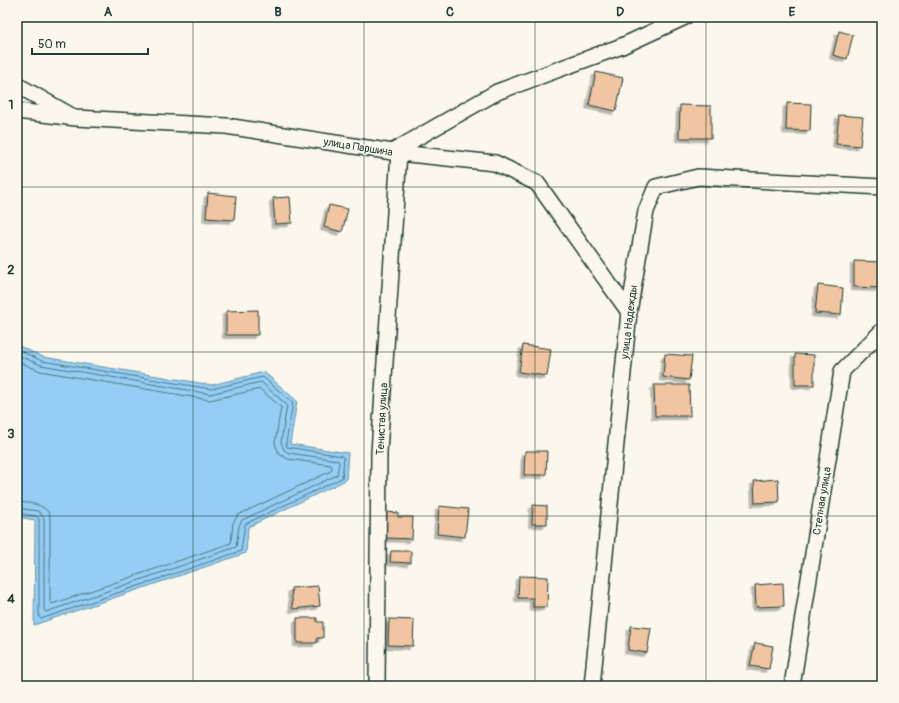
<svg xmlns="http://www.w3.org/2000/svg" width="899" height="703" viewBox="0 0 899 703" font-family="Pangolin,sans-serif">
<defs>
<filter id="shadow"><feDropShadow dx="-3.5" dy="3.5" stdDeviation="0" flood-color="#0004"/></filter>
</defs>
<rect width="100%" height="100%" fill="#fbf7ec"/>
<filter id="ink" filterUnits="userSpaceOnUse"><feTurbulence type="fractalNoise" baseFrequency=".025" numOctaves="2"/><feDisplacementMap in="SourceGraphic" scale="8" xChannelSelector="R" yChannelSelector="G"/><feConvolveMatrix kernelMatrix="1 2 1 2 8 2 1 2 1" color-interpolation-filters="sRGB"/></filter>
<g filter="url(#ink)">
<path fill="#95cdf4" stroke="#6693a7" d="M17,345L43,357L212,385L264,372L297,401L290,444L348,453L346,480L248,527L246,553L34,625L35,520L17,517Z"/>
<g fill="none" stroke-linecap="round" stroke-linejoin="round">
<g stroke="#4e7781" stroke-width="1">
<path d="M17,349L42,361L211,389L263,377L293,403L286,443L287,447L342,456L344,458L342,478L245,524L241,551L41,619L39,617V519L36,516L17,513"/>
<path d="M17,355L41,365L210,394L261,382L287,405L281,442L284,450L289,453L337,460L339,462L337,475L242,520L239,526L236,547L46,612L44,610V518L38,511L17,508"/>
<path d="M17,361L40,371L210,400L260,389L281,407L275,443L279,454L288,459L331,465L332,467L331,471L238,515L233,523L231,543L52,604L50,602V515C44,503 29,503 17,502"/>
</g>
</g>
<g fill="#f1c5a1" stroke="#1f3d34" filter="url(#shadow)">
<path d="M839,31L853,35L847,59L833,55Z"/>
<path d="M596,72L623,78L616,111L589,105Z"/>
<path d="M787,103L811,104L810,131L786,130Z"/>
<path d="M680,105L711,106V138H679Z"/>
<path d="M839,115L863,117L860,146L836,144Z"/>
<path d="M208,193L236,196L234,220L206,218Z"/>
<path d="M290,197L292,223L275,224L273,198Z"/>
<path d="M329,205L348,209L342,232L324,227Z"/>
<path d="M854,261L882,262L881,288L854,287Z"/>
<path d="M818,285L843,288L841,315L815,313Z"/>
<path d="M258,310V335H226V311Z"/>
<path d="M523,345L551,349L547,376L519,372Z"/>
<path d="M665,354L692,356L689,380L663,377Z"/>
<path d="M795,354L814,355V385H795Z"/>
<path d="M654,385H689L690,416H655Z"/>
<path d="M525,451H547L546,475H524Z"/>
<path d="M778,479L779,502L755,503L754,481Z"/>
<path d="M533,505L547,506V524H532Z"/>
<path d="M439,506L468,509L465,537L437,534Z"/>
<path d="M386,512L398,513V517H413L412,539L385,538Z"/>
<path d="M391,551H411V563L390,562Z"/>
<path d="M519,576L548,577L547,607H533V598H518Z"/>
<path d="M783,583L784,606L756,607L755,585Z"/>
<path d="M318,586L320,606L293,609L291,588Z"/>
<path d="M297,618H317V622H323V638H317V643H297Z"/>
<path d="M389,619L414,620L413,646L388,645Z"/>
<path d="M631,626L651,628L647,653L628,650Z"/>
<path d="M755,643L773,646L769,669L750,666Z"/>
</g>
<g fill="none" stroke-linecap="round" stroke-linejoin="round">
<g stroke="#1f3d34" stroke-width="18">
<g id="street">
<path d="M17,85L70,115"/>
<path d="M17,111L76,118L226,126L399,153L495,163L537,183L629,312"/>
<path d="M392,152L497,92L622,46L685,17"/>
<path d="M377,686L379,452L399,153"/>
<path d="M592,686L629,312L646,211L656,187L698,177L882,187"/>
<path d="M792,686L842,371L882,331"/>
</g>
</g>
<use href="#street" stroke="#fbf7ec" stroke-width="15"/>
</g>
</g>
<path fill="none" stroke="#1f3d34" stroke-width="1" stroke-opacity="0.55" d="M193,17V686M364,17V686M535,17V686M706,17V686M17,187H882M17,352H882M17,516H882"/>
<g text-anchor="middle" dominant-baseline="central" stroke-width="3" stroke-linejoin="round" paint-order="stroke">
<g font-size="11" fill="#1f3d34" stroke="#fbf7ec">
<text transform="translate(358 147) rotate(9)">улица Паршина</text>
<text transform="translate(629 322) rotate(-83)">улица Надежды</text>
<text transform="translate(382 419) rotate(-87)">Тенистая улица</text>
<text transform="translate(822 501) rotate(-81)">Степная улица</text>
</g>
</g>
<rect width="899" height="703" fill="none" stroke="#fbf7ec" stroke-width="44"/>
<path d="M32 48v6h116v-6" fill="none" stroke="#1f3d34" stroke-width="2"/>
<text x="38" y="48" font-size="12" fill="#1f3d34" stroke="#fbf7ec" stroke-width="3" paint-order="stroke">50 m</text>
<rect x="22" y="22" width="855" height="659" fill="none" stroke="#1f3d34" stroke-width="1.5"/>
<g font-size="13" text-anchor="middle" font-weight="bold" fill="#1f3d34">
<text x="108" y="16">A</text>
<text x="278" y="16">B</text>
<text x="450" y="16">C</text>
<text x="620" y="16">D</text>
<text x="792" y="16">E</text>
<text x="11" y="109">1</text>
<text x="11" y="274">2</text>
<text x="11" y="438">3</text>
<text x="11" y="603">4</text>
</g>
</svg>
